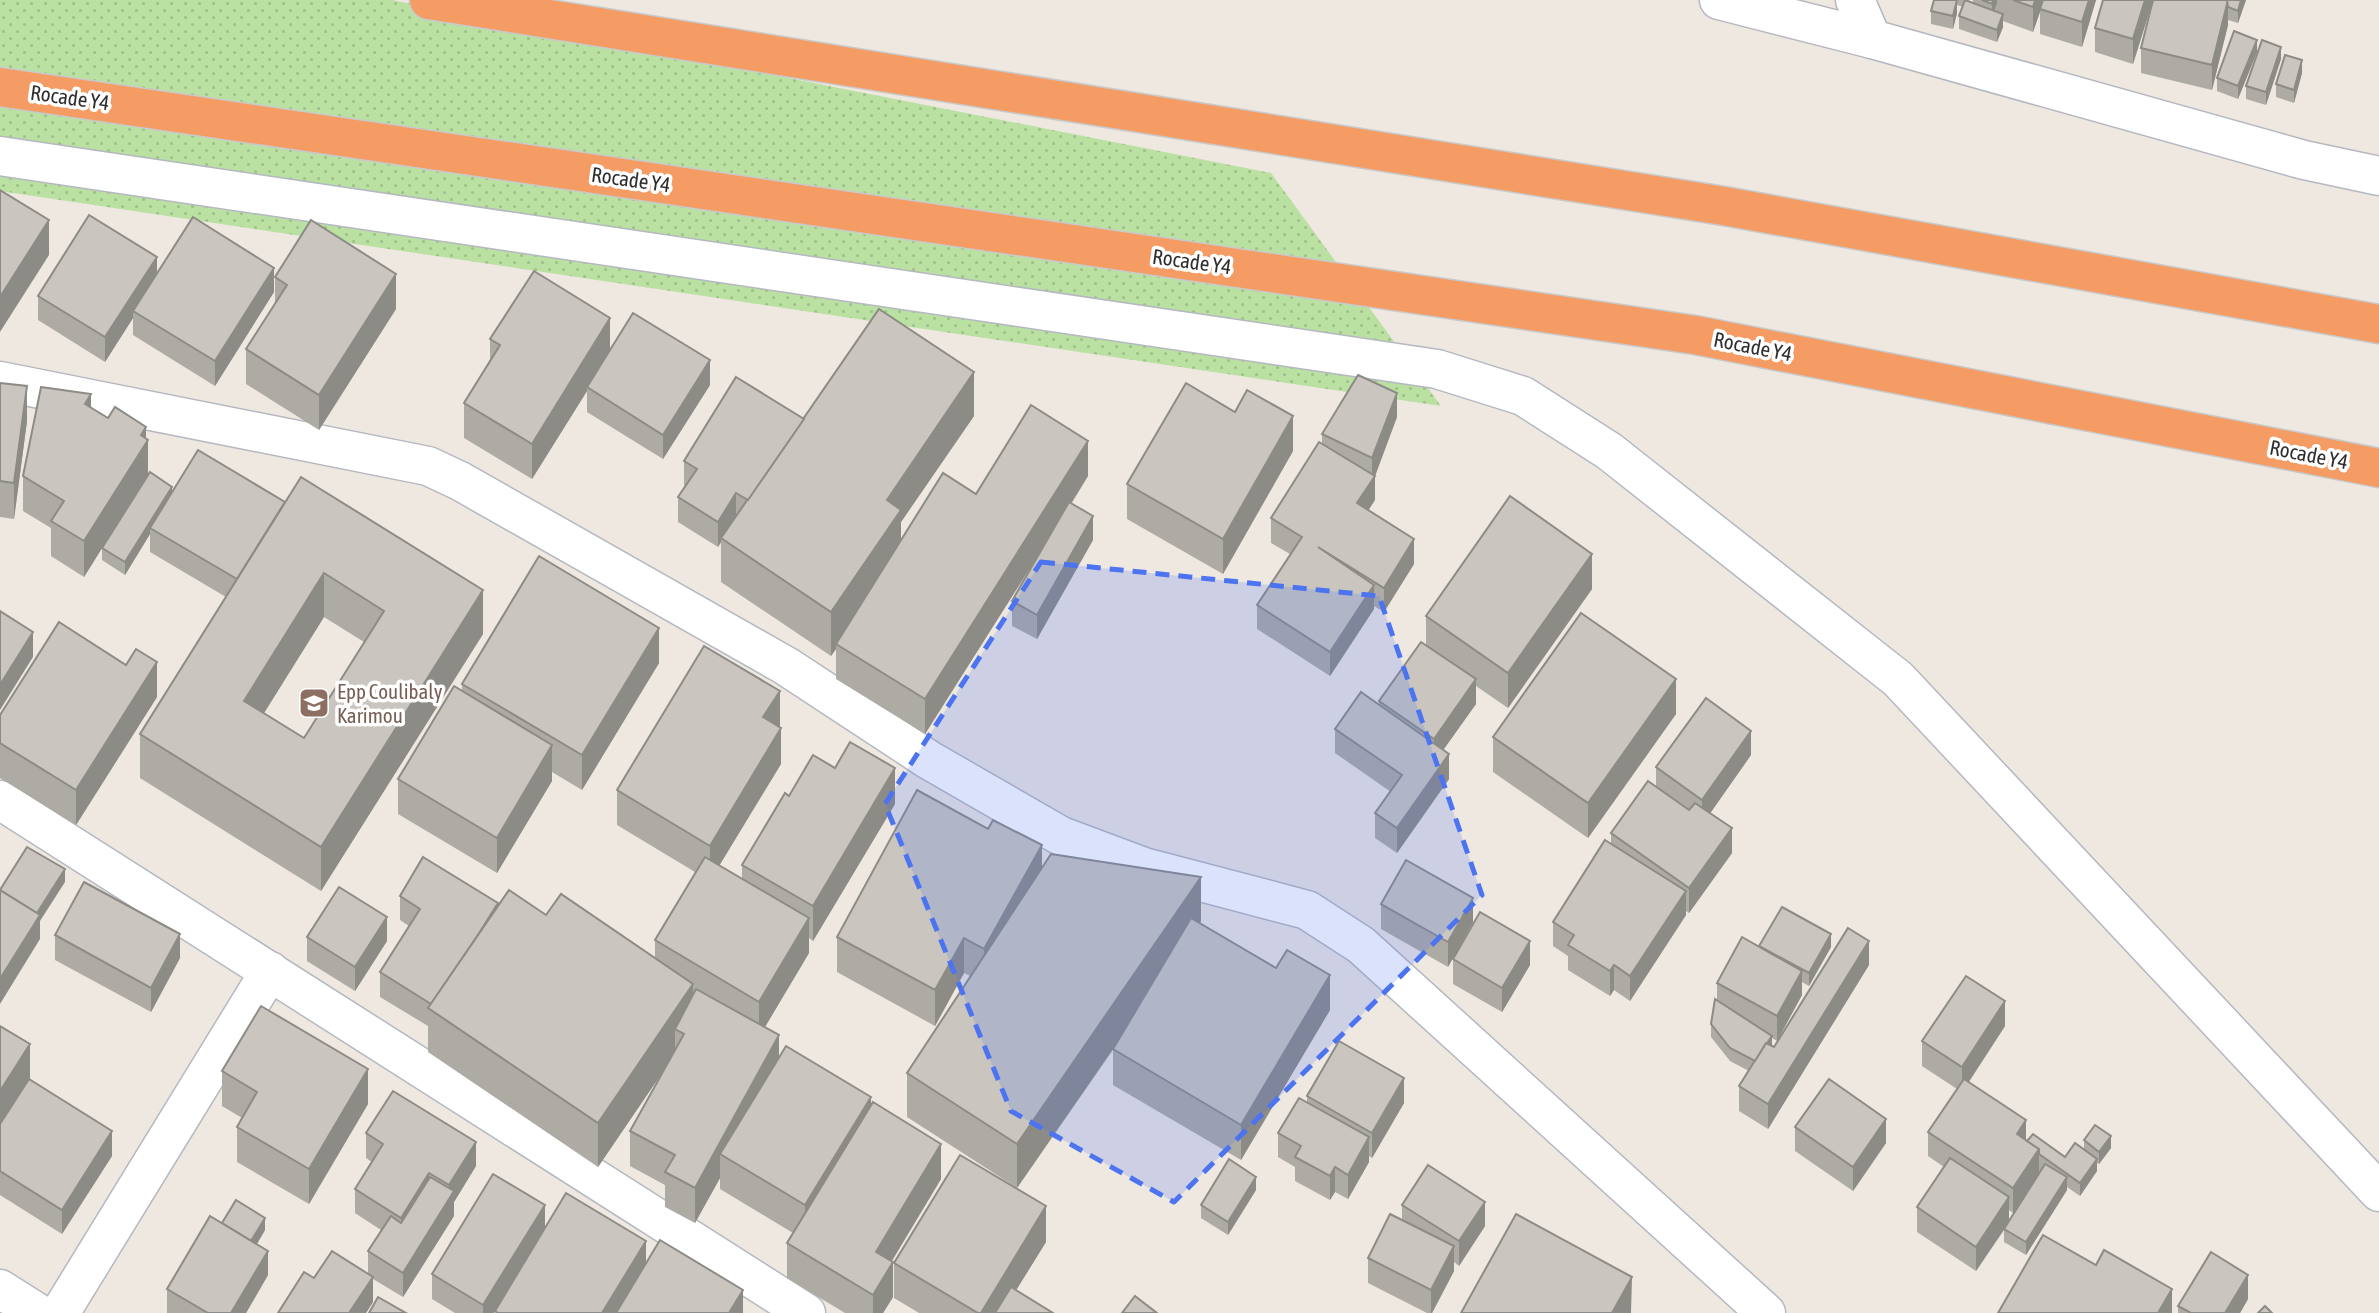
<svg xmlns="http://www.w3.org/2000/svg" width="2379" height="1313" viewBox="0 0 2379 1313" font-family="'Asap Condensed',sans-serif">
<defs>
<pattern id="grass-dots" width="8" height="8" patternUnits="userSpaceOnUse" patternTransform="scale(1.75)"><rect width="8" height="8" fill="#bae1a2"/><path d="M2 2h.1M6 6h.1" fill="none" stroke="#a0c18c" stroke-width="1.8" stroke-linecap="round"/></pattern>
</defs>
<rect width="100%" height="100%" fill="#eee8e1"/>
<path fill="url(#grass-dots)" d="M0,0H392L1271,173L1441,406L0,191Z"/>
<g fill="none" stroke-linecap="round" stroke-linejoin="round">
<g stroke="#b5b8c0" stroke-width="41">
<g id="street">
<path d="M1855,0L1872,39"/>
<path d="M0,381L428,466L460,481L786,666L929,760L1061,836L1144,867L1307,910L1361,945L1766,1313"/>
<path d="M0,800L806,1313"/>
<path d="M0,1289L38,1313"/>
<path d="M60,1313L270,971"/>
</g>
</g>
<g stroke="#b5b8c0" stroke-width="41">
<g id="secondary">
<path d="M1719,0L1872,39L2304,160L2379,176"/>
<path d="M0,156L1437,369L1523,396L1609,451L1898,679L2379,1192"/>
</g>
</g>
<g stroke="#c9c9c9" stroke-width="41">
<g id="highway">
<path d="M429,0L1724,206L2379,324"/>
<path d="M0,87L1695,335L2379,468"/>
</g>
</g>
<use href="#street" stroke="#fff" stroke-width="38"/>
<use href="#secondary" stroke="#fff" stroke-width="38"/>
<use href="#highway" stroke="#f59c65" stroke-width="38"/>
</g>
<g fill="#aeaaa4" fill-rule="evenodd">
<path d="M1934,0H1969L1968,1L1973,3V0H2096L2082,47L2040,34V12L2033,32L2003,21V27L1997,42L1959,29V16L1963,7L1957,5V13L1953,29L1931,24V11Z"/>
<path d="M2153,0L2133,64L2095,52V28Z"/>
<path d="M2153,0H2246L2238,23L2228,20V25L2212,90L2141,73V48Z"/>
<path d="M2257,52L2238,99L2217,91V78Z"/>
<path d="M2281,59L2266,105L2246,99V86Z"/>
<path d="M2302,73L2294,103L2276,97V84Z"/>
<path d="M157,274L274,292L215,386L133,335V318L105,362L38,320V296Z"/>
<path d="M275,277L396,309L319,430L246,384V349L275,303Z"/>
<path d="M490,339L610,350L710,385L663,459L587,412V391L532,479L464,438V403L490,360Z"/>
<path d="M0,383L27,421L14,519L0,517Z"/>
<path d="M91,408L108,418L146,439L148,474L172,492L483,634L321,891L140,778V734L226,597L150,552V534L125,575L102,560V548L84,577L51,556V528L23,511V476ZM324,617L364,642L304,738L264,713Z"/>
<path d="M974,416L901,522V540L976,494L1088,476L1072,503L1093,540L1037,639L1012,626V601L1034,562L925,734L836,679V649L831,656L721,582V542L718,547L678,522V497L685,486L684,485V461L804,419Z"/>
<path d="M1397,417L1375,476V500L1368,510L1414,564L1384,612L1374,606V609L1330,676L1257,629V605L1290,554L1271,543V518L1322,443V434Z"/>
<path d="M1293,451L1223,574L1127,519V484Z"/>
<path d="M1592,589L1508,708L1476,686V704L1443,750L1449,779L1397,853L1375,838V813L1391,792L1335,753V729L1379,704V701L1426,645V616Z"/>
<path d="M659,663L582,790L552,772V781L497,873L398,814V779L462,691V684Z"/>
<path d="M157,697L76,825L0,778V715Z"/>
<path d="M1676,714L1588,838L1493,772V737Z"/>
<path d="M780,727L781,764L719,865L742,879V865L789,796L895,804L813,941L809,938V953L765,1027L779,1057L871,1106L941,1179L892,1261L893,1297L883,1313H845L787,1278V1243L793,1233L720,1189V1178L695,1223L665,1207V1185L630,1166V1131L663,1071L598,1167L428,1052V1026L380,997V972L409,926L400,920V896L498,906L546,915L655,958V940L695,872L617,825V790Z"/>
<path d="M1751,755L1710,813L1732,853L1689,913L1686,911V915L1630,1001L1614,990L1610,996L1568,970V956L1553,946V922L1611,843V833L1656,787V767Z"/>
<path d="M1042,868L1201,921L1200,923L1330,1010L1241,1160L1113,1085V1050L1017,1188L907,1117V1073L970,976L964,973L935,1026L837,972V937Z"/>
<path d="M1381,904L1473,922L1448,967L1381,929Z"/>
<path d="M55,935L180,958L151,1012L55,960Z"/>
<path d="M307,937L387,941L355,991L307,961Z"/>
<path d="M1759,947H1831L1809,986L1802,982V995L1777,1041L1772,1038V1046L1774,1047L1869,965L1768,1129L1739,1111V1086L1749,1071L1730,1061L1711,1037V1024L1717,1000V983Z"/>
<path d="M1453,959L1530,965L1502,1012L1453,984Z"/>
<path d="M0,1026L29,1079L112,1156L62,1234L0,1195Z"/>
<path d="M2005,1026L1969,1082L2026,1141L2065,1157L2084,1149V1140L2111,1148L2099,1164L2097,1163V1171L2080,1196L2067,1187V1190L2026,1255L2004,1242V1230L1976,1271L1917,1232V1207L1944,1167L1928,1156V1132L1957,1089L1922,1066V1041ZM2033,1183L2009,1220V1210L2013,1213Z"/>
<path d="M222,1071L368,1104L309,1204L237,1162V1127L242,1118L222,1106Z"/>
<path d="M1307,1096L1404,1103L1372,1158L1369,1156V1162L1348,1199L1335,1192L1330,1200L1295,1181V1167L1278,1157V1133L1307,1102Z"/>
<path d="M1795,1127L1886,1143L1853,1191L1795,1151Z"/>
<path d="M366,1133L476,1166L454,1202V1216L403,1297L373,1279V1302L366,1313H278L314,1278L368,1274V1251L381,1230L355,1213V1189L372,1162L366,1158Z"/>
<path d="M1256,1190L1228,1235L1201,1218V1205Z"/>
<path d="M1402,1205L1485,1226L1459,1266L1454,1262V1271L1432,1313H1427L1368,1283V1258L1402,1220Z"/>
<path d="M222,1223L265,1230L257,1244L268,1275L246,1313H167V1289Z"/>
<path d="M545,1228L646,1263L743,1313H495L509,1288L494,1313H455L432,1299V1274Z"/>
<path d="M1046,1242L1016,1290L1053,1313H919L894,1298V1263Z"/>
<path d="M2248,1299L2240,1313H2178V1306Z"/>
</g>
<g fill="#8d8b86">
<path d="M1957,0V13L1953,29V16Z"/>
<path d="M1993,0H1997V3L1992,16V4Z"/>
<path d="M2035,0H2044L2033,32V7Z"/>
<path d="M2089,0H2096L2082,47V22Z"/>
<path d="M2145,0H2153L2133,64V39Z"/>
<path d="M2228,0V25L2212,90V65Z"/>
<path d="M2241,0H2246L2238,23V11Z"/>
<path d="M2003,14V27L1997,42V30Z"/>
<path d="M2257,40V52L2238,99V86Z"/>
<path d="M2281,47V59L2266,105V92Z"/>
<path d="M2302,60V73L2294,103V90Z"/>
<path d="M49,220V255L0,332V297Z"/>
<path d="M157,257V282L133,311V318L105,362V337Z"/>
<path d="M274,268V292L215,386V361Z"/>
<path d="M396,274V309L319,430V395Z"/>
<path d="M610,318V353L587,387V391L532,479V444Z"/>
<path d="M710,360V385L663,459V435Z"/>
<path d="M974,372V416L901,522V553L836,644V649L831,656V612L887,500Z"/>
<path d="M27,386V421L14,519V483Z"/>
<path d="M1397,393V417L1375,476V500L1357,528V503L1372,480V458Z"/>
<path d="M91,394V429L85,404Z"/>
<path d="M1293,416V451L1223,574V539Z"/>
<path d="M146,427V443L148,440V475L84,577V541Z"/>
<path d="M1088,441V476L925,734V699Z"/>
<path d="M172,487V500L150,528V534L125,575V562Z"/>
<path d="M736,493V517L721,538V542L718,547V522Z"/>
<path d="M1093,516V540L1037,639V615Z"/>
<path d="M1414,539V564L1384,612V588Z"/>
<path d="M1592,554V589L1508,708V673Z"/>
<path d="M324,573V617L244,745V701Z"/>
<path d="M1374,585V609L1330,676V652Z"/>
<path d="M483,590V634L321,891V847Z"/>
<path d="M659,628V663L582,790V755Z"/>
<path d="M33,632V657L0,710V685Z"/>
<path d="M157,662V697L76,825V790Z"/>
<path d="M1476,679V704L1434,763V739Z"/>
<path d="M1676,679V714L1588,838V803Z"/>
<path d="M780,691V727L763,753V717Z"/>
<path d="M781,728V764L710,881V846Z"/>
<path d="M1751,731V755L1702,825V800Z"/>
<path d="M552,745V781L497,873V838Z"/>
<path d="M1449,754V779L1397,853V828Z"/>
<path d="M895,768V804L813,941V906Z"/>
<path d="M1732,828V853L1689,913V888Z"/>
<path d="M1042,845V881L984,984V949Z"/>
<path d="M65,869V882L40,921V939L0,1004V979L35,917Z"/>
<path d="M1201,877V921L1017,1188V1144Z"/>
<path d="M1686,891V915L1630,1001V976Z"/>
<path d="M1473,898V922L1448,967V942Z"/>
<path d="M387,917V941L355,991V967Z"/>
<path d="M809,918V953L759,1037V1002Z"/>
<path d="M180,934V958L151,1012V988Z"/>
<path d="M1831,934V947L1809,986V973Z"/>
<path d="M964,938V973L935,1026V990Z"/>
<path d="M1530,941V965L1502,1012V988Z"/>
<path d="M1869,941V965L1768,1129V1104Z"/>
<path d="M1614,965V990L1610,996V971Z"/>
<path d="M1802,971V995L1777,1041V1016Z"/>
<path d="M1330,975V1010L1241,1160V1125Z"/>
<path d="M693,984V1028L684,1034L675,1029V1054L598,1167V1123Z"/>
<path d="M2005,1001V1026L1962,1092V1067Z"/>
<path d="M779,1035V1070L720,1154V1178L695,1223V1188Z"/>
<path d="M1772,1036V1049L1755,1061Z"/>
<path d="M30,1044V1079L0,1127V1091Z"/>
<path d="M368,1069V1104L309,1204V1169Z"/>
<path d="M1404,1078V1103L1372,1158V1133Z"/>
<path d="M871,1097V1132L805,1240V1205Z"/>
<path d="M1886,1119V1143L1853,1191V1167Z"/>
<path d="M2026,1120V1145L2017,1134Z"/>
<path d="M112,1131V1156L62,1234V1210Z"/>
<path d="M2111,1136V1148L2099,1164V1152Z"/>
<path d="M1369,1137V1162L1348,1199V1175Z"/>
<path d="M476,1142V1166L454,1202V1216L403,1297V1273L449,1198V1185Z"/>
<path d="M941,1144V1179L876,1287V1252Z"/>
<path d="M2039,1149V1174L2013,1213V1188Z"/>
<path d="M2097,1159V1171L2080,1196V1183Z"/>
<path d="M1335,1167V1192L1330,1200V1176Z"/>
<path d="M429,1173V1197L401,1242V1218Z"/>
<path d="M1256,1177V1190L1228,1235V1222Z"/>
<path d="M2067,1177V1190L2026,1255V1242Z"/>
<path d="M2009,1197V1222L1976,1271V1247Z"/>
<path d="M1485,1202V1226L1459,1266V1241Z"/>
<path d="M545,1205V1230L494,1313H483V1305Z"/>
<path d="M1046,1206V1242L1002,1313H981Z"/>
<path d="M265,1218V1230L248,1259V1247Z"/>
<path d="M646,1241V1276L623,1313H602Z"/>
<path d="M1454,1246V1271L1432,1313H1431V1290Z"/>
<path d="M268,1251V1275L246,1313H231Z"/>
<path d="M893,1262V1297L883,1313H873V1295Z"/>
<path d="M2248,1275V1299L2240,1313H2225Z"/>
<path d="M373,1277V1302L366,1313H349Z"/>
<path d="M1632,1277L1631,1313H1612Z"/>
<path d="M2172,1289V1313H2158Z"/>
<path d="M743,1290V1313H729Z"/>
</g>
<g fill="#cac6bf" stroke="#8d8b86" stroke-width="2" fill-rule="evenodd">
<path d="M1934,0H1957L1953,16L1931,11Z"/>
<path d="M1965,0L2003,14L1997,30L1959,16Z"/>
<path d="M1982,0H1993L1992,4Z"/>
<path d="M2013,0H2035L2033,7Z"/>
<path d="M2043,0H2089L2082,22L2040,9Z"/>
<path d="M2103,0H2145L2133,39L2095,28Z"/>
<path d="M2153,0H2228L2212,65L2141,48Z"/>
<path d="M2227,0H2241L2238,11L2228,7Z"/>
<path d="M2234,31L2257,40L2238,86L2217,78Z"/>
<path d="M2262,40L2281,47L2266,92L2246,86Z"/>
<path d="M2285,55L2302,60L2294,90L2276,84Z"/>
<path d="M0,190L49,220L0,297Z"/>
<path d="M89,215L157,257L105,337L38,296Z"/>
<path d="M193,217L274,268L215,361L133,311Z"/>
<path d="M311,220L396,274L319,395L246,349L287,285L275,277Z"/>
<path d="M534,271L610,318L532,444L464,403L500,345L490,339Z"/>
<path d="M879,309L974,372L887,500L901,510L831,612L721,538Z"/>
<path d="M633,313L710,360L663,435L587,387Z"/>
<path d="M1358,375L1397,393L1372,458L1322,434Z"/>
<path d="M736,377L804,419L748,500L736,493L718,522L678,497L697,469L684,461Z"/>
<path d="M0,383L27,386L14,483L0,481Z"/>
<path d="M1186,383L1235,412L1247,390L1293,416L1223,539L1127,484Z"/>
<path d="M41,387L91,394L85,404L108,418L115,407L146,427L141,435L148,440L84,541L51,521L64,501L23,476Z"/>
<path d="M1031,405L1088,441L925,699L836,644L943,473L976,494Z"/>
<path d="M1319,442L1375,476L1357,503L1414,539L1384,588L1318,547L1374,585L1330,652L1257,605L1302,537L1271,518Z"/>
<path d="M198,450L285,502L237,579L150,528Z"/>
<path d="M150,472L172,487L125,562L102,548Z"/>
<path d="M301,477L483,590L321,847L140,734ZM324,573L384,611L304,738L244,701Z"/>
<path d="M1510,496L1592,554L1508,673L1426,616Z"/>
<path d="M1069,502L1093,516L1037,615L1012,601Z"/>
<path d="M539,556L659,628L582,755L462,684Z"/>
<path d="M0,611L33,632L0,685Z"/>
<path d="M1581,613L1676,679L1588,803L1493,737Z"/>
<path d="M59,622L126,665L136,649L157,662L76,790L0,743V715Z"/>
<path d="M1421,642L1476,679L1434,739L1379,701Z"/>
<path d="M704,646L780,691L763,717L781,728L710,846L617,790Z"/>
<path d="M454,686L552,745L497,838L398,779Z"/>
<path d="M1361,692L1449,754L1397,828L1375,813L1402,775L1335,729Z"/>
<path d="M1706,698L1751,731L1702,800L1656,767Z"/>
<path d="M850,742L895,768L813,906L742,865L785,793L789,796L813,755L835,768Z"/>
<path d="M1648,781L1689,810L1695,803L1732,828L1689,888L1611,833Z"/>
<path d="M917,790L988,829L993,820L1042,845L984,949L964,938L935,990L837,937Z"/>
<path d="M1605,840L1686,891L1630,976L1614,965L1610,971L1568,945L1574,935L1553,922Z"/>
<path d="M27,847L65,869L37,913L0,890Z"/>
<path d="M1051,854L1201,877L1017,1144L907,1073Z"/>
<path d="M423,857L498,903L476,938L431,1004L380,972L420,909L400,896Z"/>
<path d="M705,857L809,918L759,1002L655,940Z"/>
<path d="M1406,860L1473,898L1448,942L1381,904Z"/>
<path d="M84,882L180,934L151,988L55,935Z"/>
<path d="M339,887L387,917L355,967L307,937Z"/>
<path d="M0,890L40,915L0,979Z"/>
<path d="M509,890L546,915L561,894L693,984L598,1123L428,1008Z"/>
<path d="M1782,907L1831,934L1809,973L1759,946Z"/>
<path d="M1480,912L1530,941L1502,988L1453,959Z"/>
<path d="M1191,918L1276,968L1287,950L1330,975L1241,1125L1113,1049Z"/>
<path d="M1848,928L1869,941L1768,1104L1739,1086L1766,1043L1774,1047Z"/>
<path d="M1742,937L1802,971L1777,1016L1717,983Z"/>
<path d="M1966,976L2005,1001L1962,1067L1922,1041Z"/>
<path d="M696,989L779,1035L695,1188L665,1172L675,1155L630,1131L684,1034L675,1029Z"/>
<path d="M1715,999L1772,1036L1767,1043H1766L1755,1061L1730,1048L1711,1024Z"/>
<path d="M261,1006L368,1069L309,1169L237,1127L257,1092L222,1071Z"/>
<path d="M0,1026L30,1044L0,1091Z"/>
<path d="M1339,1041L1404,1078L1372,1133L1307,1096Z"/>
<path d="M786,1046L871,1097L805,1205L720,1154Z"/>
<path d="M29,1079L112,1131L62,1210L0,1171V1124Z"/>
<path d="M1829,1079L1886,1119L1853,1167L1795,1127Z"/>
<path d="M1964,1079L2026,1120L2017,1134L2039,1149L2013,1188L1928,1132Z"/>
<path d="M393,1091L476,1142L449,1185L429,1173L401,1218L355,1189L383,1144L366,1133Z"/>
<path d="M1299,1098L1369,1137L1348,1175L1335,1167L1330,1176L1295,1157L1301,1146L1278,1133Z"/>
<path d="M873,1102L941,1144L876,1252L893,1262L873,1295L787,1243Z"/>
<path d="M2095,1125L2111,1136L2099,1152L2084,1140Z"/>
<path d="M2033,1134L2065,1157L2075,1143L2097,1159L2080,1183L2039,1154V1149L2027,1141Z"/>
<path d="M960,1155L1046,1206L981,1313H978L894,1263Z"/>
<path d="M1950,1158L2009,1197L1976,1247L1917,1207Z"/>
<path d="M1229,1159L1256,1177L1228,1222L1201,1205Z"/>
<path d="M2045,1164L2067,1177L2026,1242L2004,1229Z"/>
<path d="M1428,1165L1485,1202L1459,1241L1402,1205Z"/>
<path d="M493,1174L545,1205L483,1305L432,1274Z"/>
<path d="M430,1177L454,1191L403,1273L368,1251L391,1216L401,1223Z"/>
<path d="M566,1193L646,1241L602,1313H498L495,1311Z"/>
<path d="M236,1200L265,1218L251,1241L222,1223Z"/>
<path d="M1390,1214L1454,1246L1431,1290L1368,1258Z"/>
<path d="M1516,1214L1632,1277L1612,1313H1461Z"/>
<path d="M210,1216L268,1251L231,1313H208L167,1289Z"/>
<path d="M2043,1235L2096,1265L2104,1250L2172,1289L2158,1313H1998Z"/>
<path d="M660,1240L743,1290L729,1313H616Z"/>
<path d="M332,1251L373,1277L349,1313H278L304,1272L314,1278Z"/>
<path d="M2211,1252L2248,1275L2225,1313H2191L2178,1306Z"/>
<path d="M1011,1287L1053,1313H995Z"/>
<path d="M1135,1296L1157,1313H1122Z"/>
<path d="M378,1297L406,1313H369Z"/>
<path d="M2265,1306L2272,1313H2258Z"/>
</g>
<path fill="#4c73f0" fill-opacity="0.2" stroke="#4c73f0" stroke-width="5" stroke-dasharray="14 9" stroke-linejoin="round" d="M1041,562L1379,596L1482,895L1174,1202L1011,1111L885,804Z"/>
<defs>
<g id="school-square" transform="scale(1.575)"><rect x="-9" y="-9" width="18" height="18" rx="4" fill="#8d6e63" stroke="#fff"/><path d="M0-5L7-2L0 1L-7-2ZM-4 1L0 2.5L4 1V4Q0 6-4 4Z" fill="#fff"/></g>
</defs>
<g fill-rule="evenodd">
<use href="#school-square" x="314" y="703"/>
</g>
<g text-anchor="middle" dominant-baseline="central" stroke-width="7" stroke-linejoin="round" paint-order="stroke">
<g font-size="21" fill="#2e2e2e" stroke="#fff">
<text transform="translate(70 97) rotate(8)">Rocade Y4</text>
<text transform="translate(631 179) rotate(8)">Rocade Y4</text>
<text transform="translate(1192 261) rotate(8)">Rocade Y4</text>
<text transform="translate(1753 346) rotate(11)">Rocade Y4</text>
<text transform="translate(2309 454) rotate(11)">Rocade Y4</text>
</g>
<g font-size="21" fill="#785e54" stroke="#fff" text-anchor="start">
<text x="337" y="691">Epp Coulibaly<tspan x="337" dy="24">Karimou</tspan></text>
</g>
</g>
</svg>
